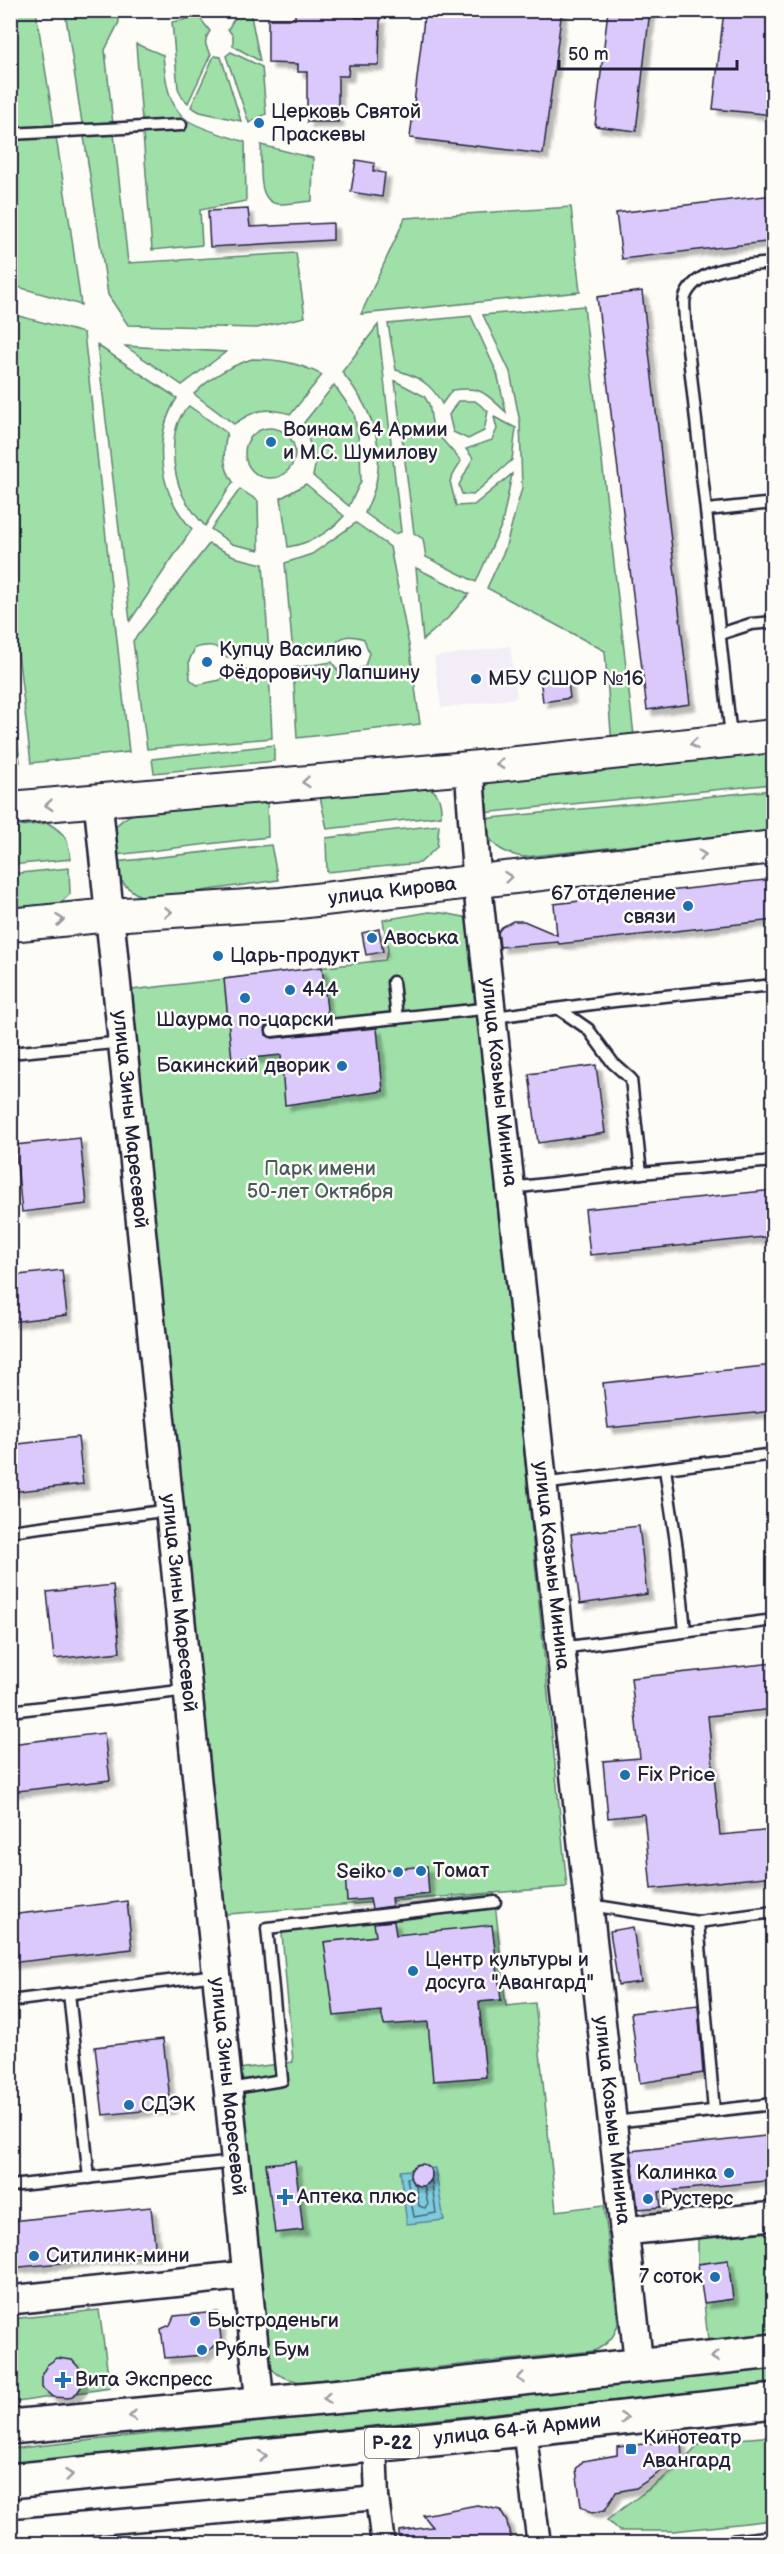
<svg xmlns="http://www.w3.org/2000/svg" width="784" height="2554" viewBox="0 0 784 2554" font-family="'Balsamiq Sans',sans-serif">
<defs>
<filter id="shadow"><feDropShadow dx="5.5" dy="5.5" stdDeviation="1.5" flood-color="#0004"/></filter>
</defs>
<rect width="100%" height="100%" fill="#fdfcf7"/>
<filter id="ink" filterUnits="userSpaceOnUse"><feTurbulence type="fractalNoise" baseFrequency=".0167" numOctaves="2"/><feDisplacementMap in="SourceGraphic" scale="12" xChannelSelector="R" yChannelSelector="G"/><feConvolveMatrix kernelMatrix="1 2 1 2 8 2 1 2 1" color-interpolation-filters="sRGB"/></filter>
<g filter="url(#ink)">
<path fill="#f3edf8" d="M510,646L517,698L441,708L434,657Z"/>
<g fill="#9fe0a9" stroke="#608172" stroke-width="1.5">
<path d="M10,11H36L70,225L81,305L11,285Z"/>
<path d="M65,11H118L119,22L105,50L128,263L296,253L305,317L257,328L128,325L108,295Z"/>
<path d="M239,11H250L260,61L233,46V36L228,29Z"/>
<path d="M199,17L210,31C204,40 204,46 211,54L188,103L182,97L178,88L172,22Z"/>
<path d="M136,44L163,55C165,76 167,106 187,120C198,128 230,137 245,142L246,201L200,210L202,245L152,250Z"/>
<path d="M231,52L262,67L266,114L249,123L226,56Z"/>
<path d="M214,56L221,57L241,121L200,112L191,107Z"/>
<path d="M261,145L313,158L312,201C301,202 290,204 279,204C255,203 262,162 261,145Z"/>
<path d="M571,207L580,292L361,314L405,218Z"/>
<path d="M584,306L635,744L612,746L605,651L487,588L505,549L522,488L520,422L510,372L483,315Z"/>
<path d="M11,314L84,333L129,752L31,763L10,585Z"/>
<path d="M471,316L497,373L506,412C485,393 482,386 452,390L442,404C432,384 417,376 396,370L388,324Z"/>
<path d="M378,325L401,532L394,534L365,513C369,504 374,493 376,483C385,439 369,405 342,372Z"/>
<path d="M97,345L177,398C151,440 159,494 192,529L130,621Z"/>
<path d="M125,346L226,352L182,385Z"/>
<path d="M252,359C278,359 299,363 322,375L291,414C265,407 256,409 234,424L194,394C211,377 228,367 252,359Z"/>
<path d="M395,381L424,396L429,404L433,429L461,461L450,481L456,506L474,505L512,474L502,524L476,582L426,557L423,539L414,533Z"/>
<path d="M334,385L354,413L360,448L361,481L349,506L313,476L316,461L303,424Z"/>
<path d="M458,401H475L488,411L484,431L468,439L453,432L449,415Z"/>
<path d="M189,406L227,433C223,453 222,465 233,482L205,526C197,517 189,507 183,496C172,472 167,426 189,406Z"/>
<path d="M494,417L516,428L512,460L473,495L462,494L459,485L473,458L466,449L492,440L497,429Z"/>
<circle cx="270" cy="453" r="25"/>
<path d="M306,484L344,516C329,533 311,543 288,547L281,498Z"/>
<path d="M240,489L258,501L259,550L232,544L211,529Z"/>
<path d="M356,523L390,547L410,650L420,724L297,738L293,668L332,662L339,672L351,674L365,666L369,653L364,639C349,634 339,635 331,650L293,654L285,563L312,554Z"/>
<path d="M209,544L238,558L263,564L269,655L227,657C217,644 210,644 195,648L189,661L190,679L197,685L220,680L228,671L269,669L272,738L147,749L133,641Z"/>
<path d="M416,568L469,594L448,618L423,640Z"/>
<path d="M10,679L20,762L11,763H10Z"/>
<path d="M274,745V761L154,773L152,759Z"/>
<path d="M773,747V784L482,813L484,788L493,779Z"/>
<path d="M422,782C437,791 442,798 441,816L327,829L319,792Z"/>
<path d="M773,790V830L524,857C500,853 488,844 482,819Z"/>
<path d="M267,801L268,837L116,855C110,833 113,821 136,813Z"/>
<path d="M48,823C66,834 68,839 71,859L11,865V827Z"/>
<path d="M439,825L437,847L420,863L327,872L326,838Z"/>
<path d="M271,845L278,880L146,899C127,889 118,883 115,862Z"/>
<path d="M69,868L70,894L53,910L11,914V874Z"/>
<path d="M429,912L443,913L464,917L472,923L567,1887L216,1915L123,991L385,960L388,950L383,920Z"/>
<path d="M494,1893L506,2006L535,2003L556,2211L604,2205L618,2324C614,2338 608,2344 594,2351L300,2382C280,2377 274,2375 264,2357L231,2070L293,2062L281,1922Z"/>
<path d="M773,2230V2334L708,2340L704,2303L732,2299L728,2260L698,2264V2237Z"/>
<path d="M99,2310L110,2388L11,2403L10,2319Z"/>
<path d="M773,2367V2384L11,2464L10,2449Z"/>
<path d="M773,2436V2520L674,2531H619L607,2520L673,2471L702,2442Z"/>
</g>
<path fill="#7ecbdd" stroke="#59879c" stroke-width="1.5" d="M435,2168L444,2220L407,2224L400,2171Z"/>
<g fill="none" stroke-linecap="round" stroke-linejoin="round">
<g stroke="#47667c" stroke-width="1.5">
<path d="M428,2174L431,2177L436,2213L414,2217L407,2178Z"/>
<path d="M418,2183L424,2185L428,2205L425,2208L419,2206L416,2186Z"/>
</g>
</g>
<g fill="#dcc9fb" stroke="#22223b" stroke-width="1.5" filter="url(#shadow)">
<path d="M303,10H356V18H380L379,65H349L348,76H338V122H307V72H298V64L268,63V19H295V13H303Z"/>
<path d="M425,10H562L543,154L410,138Z"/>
<path d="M608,10H650L636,131L595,126Z"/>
<path d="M724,10H774V115L713,109Z"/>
<path d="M356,160L374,163L373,171L385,173L382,197L351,192Z"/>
<path d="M774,195V241L622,259L616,213Z"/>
<path d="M248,209L250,227L333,223V240L210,247L208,211Z"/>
<path d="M642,291L690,704L647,710L597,297Z"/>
<path d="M567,673L570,698L543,702L540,677Z"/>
<path d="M774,879V920L559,944L558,942L500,947L498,932L502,927L513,921H524L557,935L554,904Z"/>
<path d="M379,929L383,952L366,955L362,933Z"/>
<path d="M322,967L328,1018L271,1024L265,1027L266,1035L273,1038L377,1028L383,1091L285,1105L281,1055L232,1060L224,979Z"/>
<path d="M596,1065L605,1133L538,1143L529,1074Z"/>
<path d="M80,1138L87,1204L22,1212L15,1145Z"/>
<path d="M774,1190V1236L590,1255L585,1209Z"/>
<path d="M62,1270L67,1315L10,1322V1276Z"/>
<path d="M774,1365V1411L608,1428L603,1383Z"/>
<path d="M78,1437L83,1484L10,1492V1445Z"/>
<path d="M639,1526L647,1594L580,1604L571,1534Z"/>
<path d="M113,1585L120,1652L54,1659L47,1592Z"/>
<path d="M774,1663V1709L708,1716L720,1835L774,1830V1876L651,1889L644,1814L608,1818L603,1761L640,1758L631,1678Z"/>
<path d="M104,1733L110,1780L10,1792V1744Z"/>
<path d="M427,1866L429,1894L391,1898L392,1906L372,1909L370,1899L347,1901L345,1873Z"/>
<path d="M127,1901L132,1949L10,1963V1915Z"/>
<path d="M394,1921L396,1935L492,1925L501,2000L479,2002L486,2077L433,2081L428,2022L384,2025L381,2011L334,2016L324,1942L376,1936L374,1923Z"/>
<path d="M633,1927L641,1982L618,1985L610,1931Z"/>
<path d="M698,2005L703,2073L640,2083L631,2013Z"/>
<path d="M163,2039L171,2108L103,2115L95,2047Z"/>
<path d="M774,2135V2180L659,2192L661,2207L638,2209L631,2151Z"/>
<path d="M295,2161L303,2230L275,2233L266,2164Z"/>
<circle cx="421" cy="2175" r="11"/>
<path d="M151,2207L156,2254L10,2268V2221Z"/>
<path d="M728,2260L733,2299L704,2303L698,2264Z"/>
<path d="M218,2312L221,2339L204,2355L165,2358L161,2329L170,2325L174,2316Z"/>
<path d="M57,2358L72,2360L82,2371L83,2384L77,2393L69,2398L53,2397L42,2388V2374L47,2365Z"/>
<path d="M681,2440L682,2457L636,2488L616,2492L605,2510L592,2513L581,2506L576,2469L583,2461L617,2455V2447Z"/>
<path d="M477,2505L500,2510L507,2522L512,2544H491V2540L461,2544H399V2531L433,2527L423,2515Z"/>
</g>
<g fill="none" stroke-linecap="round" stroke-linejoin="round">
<g stroke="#22223b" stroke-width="15">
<g id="service">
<path d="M10,134L181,125"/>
<path d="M707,510L774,503"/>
<path d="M720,634L751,624L774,622"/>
<path d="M731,737L685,321C685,314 683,303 685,297C698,265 746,266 774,263"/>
<path d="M393,982L397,1018"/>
<path d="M559,1009L588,1029L613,1063L631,1079L641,1173L774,1161"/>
<path d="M494,1017L615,1001L774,985"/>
<path d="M272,1031L492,1008"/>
<path d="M10,1053L124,1042"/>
<path d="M511,1188L641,1173"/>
<path d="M665,1469L677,1549L685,1631"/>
<path d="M542,1484L774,1454"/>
<path d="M10,1531L170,1510"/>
<path d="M561,1648L774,1620"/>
<path d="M10,1711L188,1690"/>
<path d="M590,1905L698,1922L774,1912"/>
<path d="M698,1922L714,2111"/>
<path d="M69,1993L89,2178"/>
<path d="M10,2001L216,1975"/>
<path d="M229,2089L282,2080L267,1928L495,1902"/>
<path d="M614,2122L774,2104"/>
<path d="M10,2186L235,2162"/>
<path d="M706,2544L774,2536"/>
</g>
</g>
<g stroke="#22223b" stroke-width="27">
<g id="minor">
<path d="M524,2429L539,2544"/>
<path d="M375,2445L377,2498L383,2544"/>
<path d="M10,2531L377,2498"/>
</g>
</g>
<g stroke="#22223b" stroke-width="32">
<g id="tertiary">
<path id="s1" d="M469,768L477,881L639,2366"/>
<path id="s2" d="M98,801L260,2404"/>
<path d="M624,2231L774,2216"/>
<path d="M10,2300L247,2275"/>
</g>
</g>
<g stroke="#22223b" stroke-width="36">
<g id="secondary">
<path d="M10,808L469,768L774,736"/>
<path id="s3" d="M10,925L110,915L281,904L774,847"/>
</g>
</g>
<g stroke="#22223b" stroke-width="38">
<g id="trunk">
<path d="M10,2427L439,2387L774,2351"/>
<path id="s4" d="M10,2481L443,2438L774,2401"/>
</g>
</g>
<use href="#service" stroke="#fdfcf7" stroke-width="10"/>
<use href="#minor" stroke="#fdfcf7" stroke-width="22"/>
<use href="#tertiary" stroke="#fdfcf7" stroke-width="27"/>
<use href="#secondary" stroke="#fdfcf7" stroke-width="32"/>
<use href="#trunk" stroke="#fdfcf7" stroke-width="33"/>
</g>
<defs><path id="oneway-chevron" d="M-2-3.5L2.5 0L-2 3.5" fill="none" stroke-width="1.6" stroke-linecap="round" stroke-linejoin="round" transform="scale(1.5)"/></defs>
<g stroke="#9a9aa2">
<use href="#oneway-chevron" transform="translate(694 744) rotate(174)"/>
<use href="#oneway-chevron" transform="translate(500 764) rotate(174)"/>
<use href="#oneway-chevron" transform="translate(306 782) rotate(175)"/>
<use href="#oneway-chevron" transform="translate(49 805) rotate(175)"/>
<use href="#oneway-chevron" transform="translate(702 855) rotate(-6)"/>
<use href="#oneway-chevron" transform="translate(508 877) rotate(-6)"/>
<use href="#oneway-chevron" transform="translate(168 912) rotate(-4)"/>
<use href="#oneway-chevron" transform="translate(60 920) rotate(-6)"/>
<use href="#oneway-chevron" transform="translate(715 2357) rotate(174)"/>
<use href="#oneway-chevron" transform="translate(521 2378) rotate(174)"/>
<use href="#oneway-chevron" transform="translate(327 2398) rotate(175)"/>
<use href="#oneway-chevron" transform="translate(133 2416) rotate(175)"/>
<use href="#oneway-chevron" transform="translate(624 2418) rotate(-7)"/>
<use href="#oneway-chevron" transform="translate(263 2456) rotate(-6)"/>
<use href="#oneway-chevron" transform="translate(69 2475) rotate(-6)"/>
</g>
</g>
<g fill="#1f6fb2" stroke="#fdfcf7" stroke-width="2">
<circle cx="259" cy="123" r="6"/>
<circle cx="271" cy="442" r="6"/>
<circle cx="207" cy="662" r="6"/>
<circle cx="476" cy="679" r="6"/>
<circle cx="688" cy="906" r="6"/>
<circle cx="372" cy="938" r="6"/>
<circle cx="218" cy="956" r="6"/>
<circle cx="290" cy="990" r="6"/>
<circle cx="245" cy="998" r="6"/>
<circle cx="342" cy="1066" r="6"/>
<circle cx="625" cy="1775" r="6"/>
<circle cx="421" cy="1871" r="6"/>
<circle cx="398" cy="1872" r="6"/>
<circle cx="413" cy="1971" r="6"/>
<circle cx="129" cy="2105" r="6"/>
<circle cx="729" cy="2173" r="6"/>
<path d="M282 2188h6v6h6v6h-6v6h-6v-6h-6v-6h6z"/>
<circle cx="648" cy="2199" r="6"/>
<circle cx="34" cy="2256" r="6"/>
<circle cx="715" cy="2277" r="6"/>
<circle cx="195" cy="2321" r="6"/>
<circle cx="202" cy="2350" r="6"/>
<path d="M60 2371h6v6h6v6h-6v6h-6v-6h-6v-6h6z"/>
<rect x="625" y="2443" width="12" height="12" rx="3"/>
</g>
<g text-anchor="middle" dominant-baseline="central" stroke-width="5" stroke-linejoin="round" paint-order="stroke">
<rect fill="#fdfcf7" stroke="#646373" stroke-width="1.5" x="365" y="2428" width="54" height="30" rx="4.5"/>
<g font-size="18" font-weight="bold" fill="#22223b">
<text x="392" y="2443">Р-22</text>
</g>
<g font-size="20" fill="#22223b" stroke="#fdfcf7" text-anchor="start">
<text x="271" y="112">Церковь Святой<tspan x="271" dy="23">Праскевы</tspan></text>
<text x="283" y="430">Воинам 64 Армии<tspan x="283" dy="23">и М.С. Шумилову</tspan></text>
<text x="219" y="650">Купцу Василию<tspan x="219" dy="23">Фёдоровичу Лапшину</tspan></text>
<text x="488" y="679">МБУ СШОР №16</text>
<text x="676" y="894" text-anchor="end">67 отделение<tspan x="676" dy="23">связи</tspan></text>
<text x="384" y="938">Авоська</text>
<text x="230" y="956">Царь-продукт</text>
<text x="302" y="990">444</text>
<text x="245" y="1020" text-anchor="middle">Шаурма по-царски</text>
<text x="330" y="1066" text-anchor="end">Бакинский дворик</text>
<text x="637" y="1775">Fix Price</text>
<text x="433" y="1871">Томат</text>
<text x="386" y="1872" text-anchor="end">Seiko</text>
<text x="425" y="1960">Центр культуры и<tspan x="425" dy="23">досуга "Авангард"</tspan></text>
<text x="141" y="2105">СДЭК</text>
<text x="717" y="2173" text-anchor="end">Калинка</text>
<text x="297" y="2197">Аптека плюс</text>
<text x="660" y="2199">Рустерс</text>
<text x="46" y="2256">Ситилинк-мини</text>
<text x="703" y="2277" text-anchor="end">7 соток</text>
<text x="207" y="2321">Быстроденьги</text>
<text x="214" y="2350">Рубль Бум</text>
<text x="75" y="2380">Вита Экспресс</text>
<text x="643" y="2438">Кинотеатр<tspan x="643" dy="23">Авангард</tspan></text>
</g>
<g font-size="20" fill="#22223b" stroke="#fdfcf7">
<text stroke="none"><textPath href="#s3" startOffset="384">улица Кирова</textPath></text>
<text stroke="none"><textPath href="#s1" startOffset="316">улица Козьмы Минина</textPath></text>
<text stroke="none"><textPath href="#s2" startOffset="320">улица Зины Маресевой</textPath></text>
<text stroke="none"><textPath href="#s1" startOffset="802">улица Козьмы Минина</textPath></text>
<text stroke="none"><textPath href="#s2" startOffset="806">улица Зины Маресевой</textPath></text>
<text stroke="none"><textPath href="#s2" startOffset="1292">улица Зины Маресевой</textPath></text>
<text stroke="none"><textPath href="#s1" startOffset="1360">улица Козьмы Минина</textPath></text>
<text stroke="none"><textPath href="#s4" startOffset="510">улица 64-й Армии</textPath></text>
</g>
<g font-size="20" fill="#485b5c" stroke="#fdfcf7">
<text x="320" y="1169">Парк имени<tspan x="320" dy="23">50-лет Октября</tspan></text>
</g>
</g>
<rect width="784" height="2554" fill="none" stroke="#fdfcf7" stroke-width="36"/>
<rect x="18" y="18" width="748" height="2518" fill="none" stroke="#22223b" stroke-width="2" filter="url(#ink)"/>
<path d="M559 60v9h178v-9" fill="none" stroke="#22223b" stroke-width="3"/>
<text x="568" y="60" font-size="18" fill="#22223b" stroke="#fdfcf7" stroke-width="4.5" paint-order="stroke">50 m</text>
</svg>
